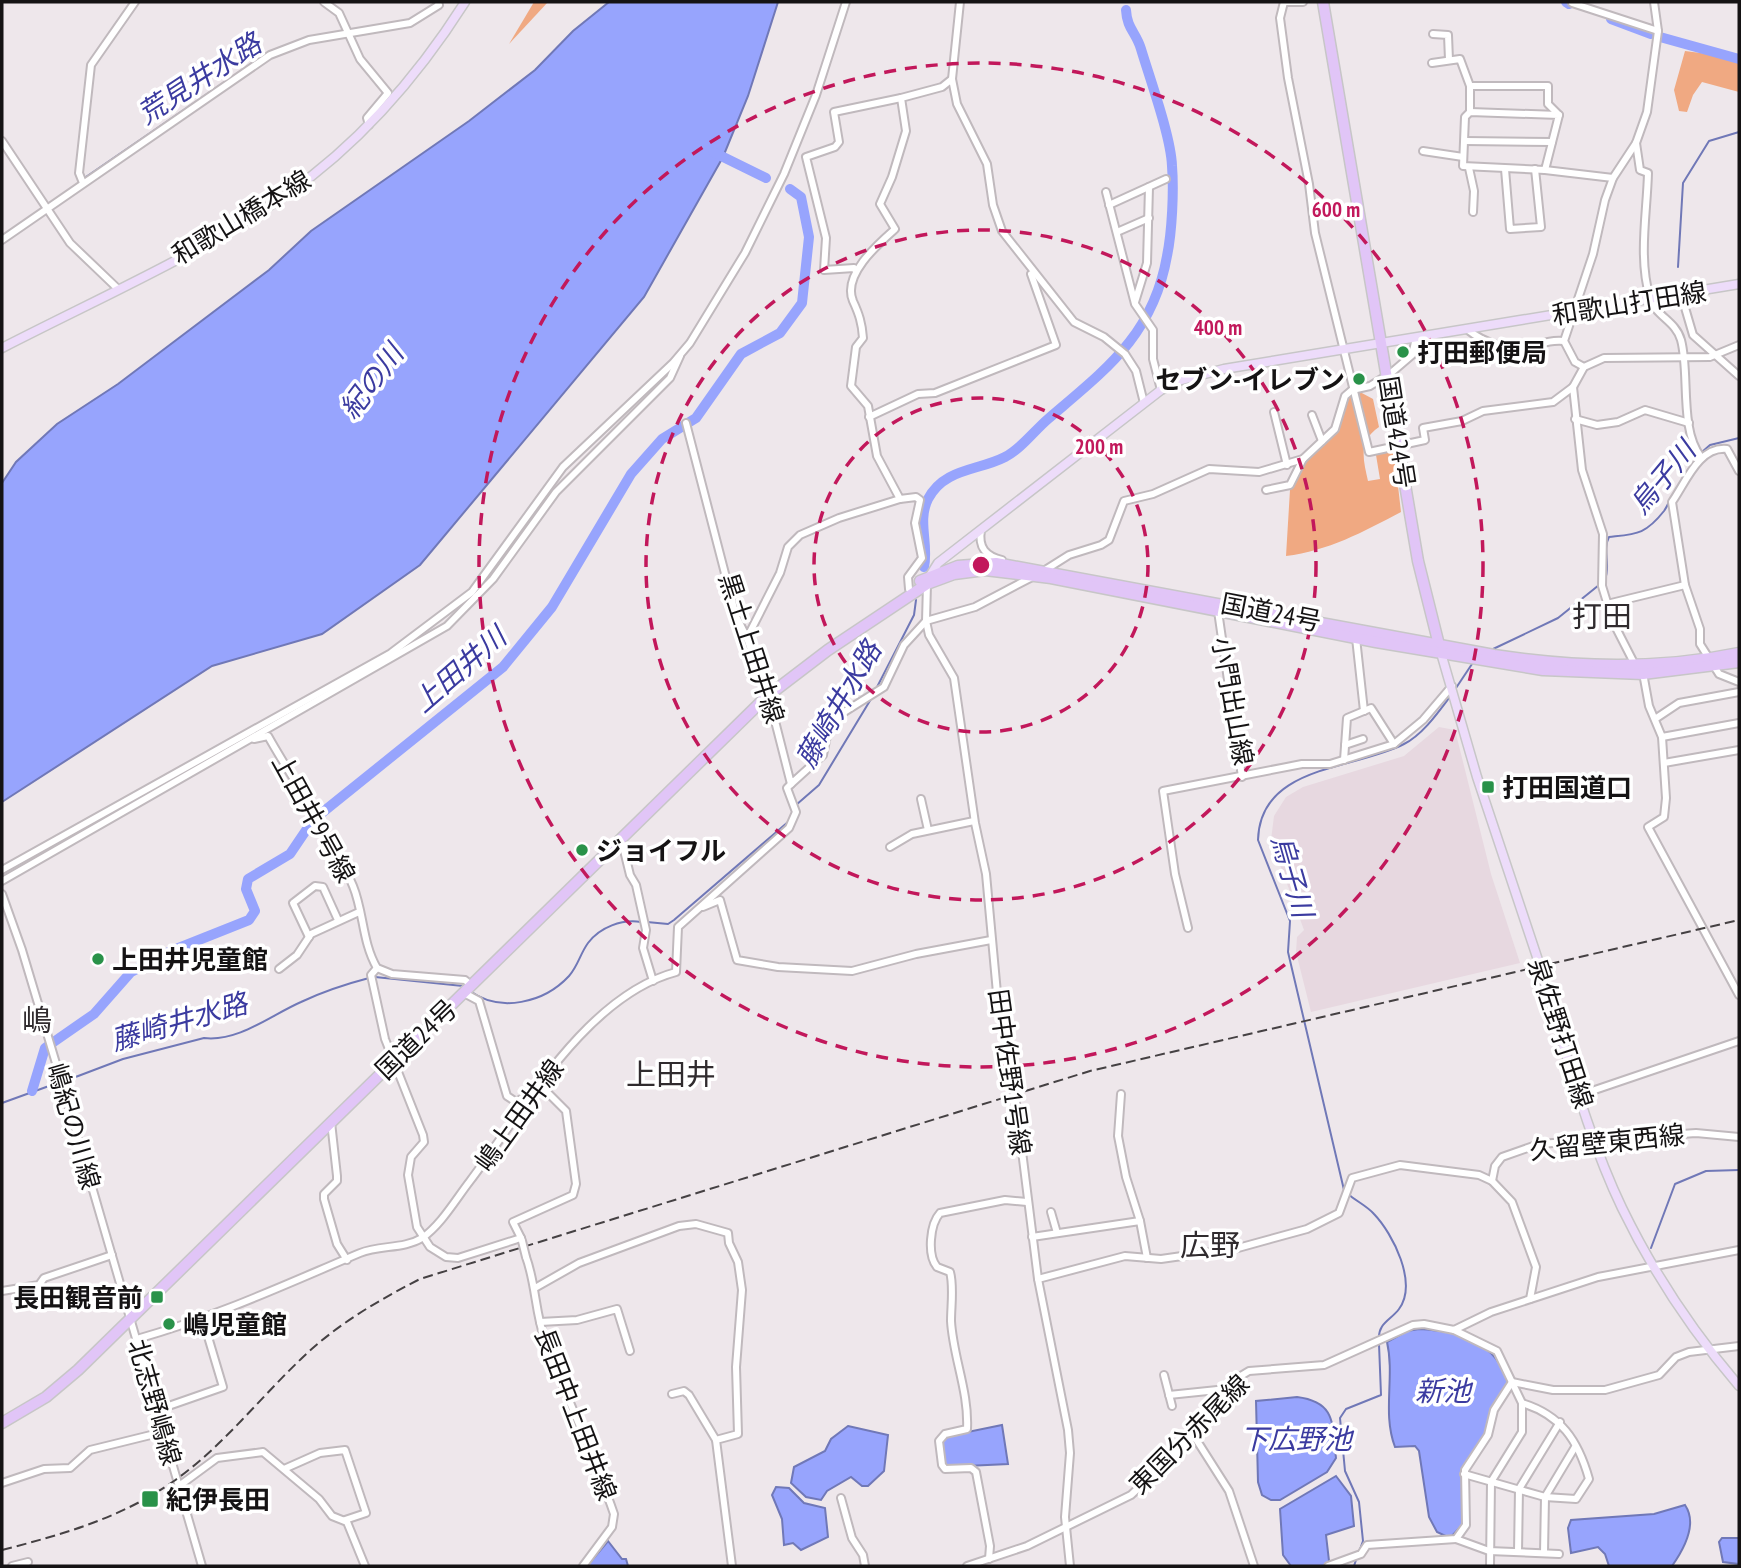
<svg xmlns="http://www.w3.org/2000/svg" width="1741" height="1568" viewBox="0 0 1741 1568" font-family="'PT Sans Narrow','Noto Sans JP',sans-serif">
<rect width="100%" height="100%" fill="#eee7eb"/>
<path fill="#e7d8e0" d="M1439,727L1455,730L1491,874L1520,963L1311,1012L1296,952L1297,937L1304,930L1271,840L1274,816L1286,797L1303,787L1404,756Z"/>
<g fill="#f0a982">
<path d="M534,2H548L509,44Z"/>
<path d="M1685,51L1716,55L1739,63V92L1702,82L1693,95L1687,112L1679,111L1674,90Z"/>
<path d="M1360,392L1373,399L1379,427C1358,441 1363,459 1368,481L1380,479L1376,455L1394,451L1401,512C1363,532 1328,551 1286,556L1290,490L1306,462L1339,431L1349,396Z"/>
</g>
<g fill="#97a4fd" stroke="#7078b7" stroke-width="2">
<path d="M609,2H778L748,96L723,157L644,297L420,565L322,634L212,666L2,802V483L16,462L57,424L118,384L269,270L311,231L469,121L535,70L573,31Z"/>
<path d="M1419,1329C1460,1331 1496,1341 1508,1383L1486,1434L1464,1471V1523L1450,1538L1437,1532L1429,1517L1419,1451L1415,1446L1395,1447C1382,1413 1395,1377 1387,1342L1407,1331Z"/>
<path d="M1297,1397C1337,1402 1332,1425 1336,1458L1327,1472L1280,1500H1271L1262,1495L1258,1482L1256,1401Z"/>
<path d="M1002,1425L1008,1464L945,1467L940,1448L943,1437Z"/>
<path d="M848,1426L888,1435L884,1471L868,1486H862L851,1477L827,1491L821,1500L806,1497L791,1483L794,1467L825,1451L831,1439Z"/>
<path d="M1336,1476L1351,1496L1354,1526L1326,1535L1329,1561L1324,1566H1291L1283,1555L1280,1509Z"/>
<path d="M776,1487L789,1488L804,1503L825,1508L828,1537L801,1550L793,1543L784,1545L782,1519L772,1495Z"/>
<path d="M1685,1505C1698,1524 1684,1549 1672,1566H1609L1605,1554L1598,1547L1571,1553L1568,1528L1571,1520L1654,1514Z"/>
<path d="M1722,1538H1739V1564L1723,1562L1719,1542Z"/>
<path d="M608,1541L622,1559H626L628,1566H587Z"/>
</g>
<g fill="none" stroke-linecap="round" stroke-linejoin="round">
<g stroke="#7078b7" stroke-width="2">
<path d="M281,48L308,37"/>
<path d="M83,179L263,56"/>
<path d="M2,236L79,183"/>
<path d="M1678,267L1683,183L1709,141L1739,132"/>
<path d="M1702,452L1710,445L1739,438"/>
<path d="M1688,472L1698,456"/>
<path d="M1605,579C1611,565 1602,550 1609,537C1636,534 1645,535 1664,511C1669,504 1670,497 1676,491"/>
<path d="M1491,650L1558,618L1599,585"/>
<path d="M875,691L914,615L916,600"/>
<path d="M1454,691L1472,664"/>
<path d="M796,805L819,785L871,699"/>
<path d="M647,922L668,924L674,920L788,822"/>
<path d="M375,977L463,986"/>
<path d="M470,991C500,1013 544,1003 569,976C578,966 580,954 588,943C600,927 622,919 641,922"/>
<path d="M65,1081L123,1059L204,1038C239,1042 271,1015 301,1002C322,992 346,984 369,978"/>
<path d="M2,1103L60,1082"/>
<path d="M1344,1190L1288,952L1290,921L1258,840C1260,765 1353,770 1404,744C1422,735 1437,714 1449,698"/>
<path d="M1348,1194C1356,1201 1367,1206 1374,1214C1393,1234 1418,1283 1399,1309C1391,1320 1378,1323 1379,1339"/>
<path d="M1651,1248L1675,1184L1706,1171L1739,1170"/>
<path d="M1359,1552L1363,1541L1359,1502L1345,1471L1340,1418L1346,1409L1381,1395L1379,1344"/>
<path d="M1354,1566L1357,1557"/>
</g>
<g stroke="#97a4fd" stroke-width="10">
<path d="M1566,2L1569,4"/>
<path d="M1611,19L1651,34"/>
<path d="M1660,37L1739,59"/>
<path d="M713,152L766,178"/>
<path d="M924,567C929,544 917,521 928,499C944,468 978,471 1005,457C1021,449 1034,431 1048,419C1105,370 1153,336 1167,256C1172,232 1174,191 1172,166C1171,137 1150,79 1141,49C1136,32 1127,29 1126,10"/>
<path d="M32,1091L45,1048L94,1014L131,972L171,951L249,920L255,911L246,889L248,879L290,854L313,820L503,667L552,607L631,474L662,439L696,418L741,354L780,333L802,303L809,237L801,197L790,189"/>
</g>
<g stroke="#c0b9bd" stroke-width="10">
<g id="minor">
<path d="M324,2L339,13L360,59L388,93L367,118L369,125"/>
<path d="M1284,2L1280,18L1288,78L1309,184L1315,233L1369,452L1425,440L1423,428L1462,421L1483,411L1553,402L1573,387L1584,367L1604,358L1710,357L1739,345"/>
<path d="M1284,2H1303"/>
<path d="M1572,3L1658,31"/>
<path d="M1433,34L1448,35L1449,60"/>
<path d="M1432,63L1460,59L1470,86V112"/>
<path d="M952,79L957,104L987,164L993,205L1002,231L1074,322L1104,337L1125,354L1136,371L1144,403"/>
<path d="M1470,86H1548V104L1559,115"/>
<path d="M1470,112L1559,115L1545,170L1463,166L1465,117Z"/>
<path d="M2,141L70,243L117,288"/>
<path d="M1465,141L1552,142"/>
<path d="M1636,143L1640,170L1648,173C1647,213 1638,258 1650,298C1655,316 1676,321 1681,340C1690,373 1679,429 1701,457"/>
<path d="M1423,151L1463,157"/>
<path d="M1469,168L1474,191L1473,212"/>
<path d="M1505,169L1510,229L1541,227L1535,169"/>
<path d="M1545,170L1613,178"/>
<path d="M83,183L79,173L91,65L135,2"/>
<path d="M1106,192L1135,304L1153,330V359L1161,390"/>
<path d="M1109,205L1166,179"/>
<path d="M1117,232L1149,218"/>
<path d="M2,240L270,55L309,40L410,23L439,5L438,2"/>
<path d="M856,271L854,268L824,270L826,238L806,157L835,147L839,142L834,112L901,98"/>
<path d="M1681,294L1693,335L1739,376"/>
<path d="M1135,302L1147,263L1149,187"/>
<path d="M1468,330C1484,343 1511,352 1531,347C1544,343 1550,340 1564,341"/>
<path d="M1584,367L1575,362L1564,341L1593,254L1605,200L1613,178L1636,143L1647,112L1658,31L1654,2"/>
<path d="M1573,387L1582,470L1603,534L1602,586L1613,622L1634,663"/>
<path d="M1274,412L1287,465"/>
<path d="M1312,415L1322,441"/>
<path d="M869,417L918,394L935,393L1056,345L1031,274"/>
<path d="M1575,419L1597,425L1618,422L1645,410L1689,423"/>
<path d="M686,423L736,616L747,638L775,721L791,784L823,755L830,721L884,687L904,645L926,621L975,607L1032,577"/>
<path d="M1739,471L1727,449C1699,446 1686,482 1672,502L1685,585L1700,629V644L1719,674L1739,682"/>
<path d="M1266,490L1290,485L1303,459"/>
<path d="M981,530C978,548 986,556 1002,560"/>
<path d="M1042,572L1069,555L1101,545L1109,540L1124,501L1153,494L1209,469L1259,472L1303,459L1335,429L1345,396L1352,390L1370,386L1391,373L1412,355L1416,338"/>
<path d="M927,584L926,621L929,635L954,678L975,823L986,874L997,993L1016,1103L1038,1279L1068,1430L1070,1453L1065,1517L1070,1566"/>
<path d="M909,589L908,577L922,558L915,523L920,500L916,497L900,499L877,456L868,406L851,386L856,347L863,338C862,323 859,314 853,301C842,275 878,244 895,229L880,204L892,177L906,131L901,98L942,87L952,79L960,2"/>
<path d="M1607,604L1685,585"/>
<path d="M1218,611L1242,777"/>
<path d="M747,638L780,573L788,547L800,535L839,518L900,499"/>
<path d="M1356,638L1364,711"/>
<path d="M1643,673L1649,706L1662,737L1666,798L1664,817L1648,827L1739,995"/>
<path d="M1655,719L1679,703L1739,692"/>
<path d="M1662,737L1739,723"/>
<path d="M254,739L268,736C296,786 331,833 353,886C364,913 362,942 377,968L392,974L465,980L471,985"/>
<path d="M1345,745L1363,739"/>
<path d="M1344,760L1347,718L1371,708L1394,744"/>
<path d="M1664,763L1739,750"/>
<path d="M921,799L928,830"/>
<path d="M621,838L630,875L636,885L646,930L643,948L653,981"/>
<path d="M890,847L912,834L974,821"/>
<path d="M2,870L391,653L472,592L563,467L673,363L690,343L745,253L784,174L816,95L846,2"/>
<path d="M2,881L447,626L493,579L556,492L670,378L680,356"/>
<path d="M2,894L22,950L61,1080L202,1566"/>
<path d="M703,907L720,900L737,960L778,967L852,971L916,954L991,940"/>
<path d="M1188,928L1175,874L1163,791L1302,764H1330L1394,744L1423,720L1452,686"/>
<path d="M309,937L293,903L315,886L323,887L338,920"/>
<path d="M377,968L371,975L385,1039L423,1135L424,1142L411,1157L408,1175L417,1227L430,1247L446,1257L458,1258L521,1238L522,1241"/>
<path d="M279,969L297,955L311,934L359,912"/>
<path d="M464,993L479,1001L507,1096L516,1102L533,1093"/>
<path d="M1121,1094L1118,1136L1126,1177L1140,1221"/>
<path d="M1580,1095L1739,1041"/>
<path d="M331,1122L337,1176V1181L324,1194V1199L337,1244L347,1260"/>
<path d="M1492,1181L1495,1166L1502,1157L1539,1144L1696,1133L1739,1137"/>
<path d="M1051,1212L1057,1233"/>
<path d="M1032,1237L1140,1221L1147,1258"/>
<path d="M521,1238L513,1222L573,1195L576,1184L566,1111L540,1085"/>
<path d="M526,1257C536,1284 535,1313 545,1340C567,1399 594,1455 614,1514L612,1527L583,1566"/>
<path d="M1038,1279L1125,1256L1161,1259L1238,1248L1307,1229L1339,1213L1352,1178L1400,1165L1479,1175L1492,1181L1512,1202L1536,1267L1530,1299"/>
<path d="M535,1288L579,1263L679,1226L696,1224L728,1233L729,1243L738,1262L742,1290L736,1367L738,1434L716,1440L732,1566"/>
<path d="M2,1291L39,1285L44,1278L112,1255"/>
<path d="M540,1322L577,1320L617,1309L630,1351"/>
<path d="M1454,1330L1497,1351L1522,1403V1432L1491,1482L1490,1566"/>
<path d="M137,1339C218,1316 284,1285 360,1253C380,1245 404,1249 422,1238C441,1225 456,1199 470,1181C523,1111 586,996 676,972L678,927L789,828L796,812L787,788L791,784"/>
<path d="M1164,1375L1172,1406"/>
<path d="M672,1394L684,1391L689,1395L716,1440"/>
<path d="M1169,1395L1227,1389"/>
<path d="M157,1410L223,1387L203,1320"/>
<path d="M1194,1436L1229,1491L1254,1566"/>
<path d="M284,1469L320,1453L345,1450L366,1513L345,1520"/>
<path d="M1464,1474L1545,1497L1576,1499L1589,1479C1578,1440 1561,1415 1522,1403"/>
<path d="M2,1483L44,1469L70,1468L90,1450L163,1432"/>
<path d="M179,1486L217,1458L263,1452L319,1499L332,1516L347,1522L365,1566"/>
<path d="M841,1498L852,1538L863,1555L865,1566"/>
<path d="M1456,1539L1489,1551L1559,1554"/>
<path d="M1518,1552L1519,1489L1560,1422"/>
<path d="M1544,1553L1545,1497L1575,1447"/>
<path d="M989,1559L990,1546L976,1472L971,1468L945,1469L942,1465L939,1441L945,1434L967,1429C969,1392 953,1357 951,1321C951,1306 954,1286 950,1272L937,1267C927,1255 930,1224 940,1213L1005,1200L1027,1202"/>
<path d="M12,1566L28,1562"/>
<path d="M967,1566L1027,1546L1131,1495L1194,1436L1219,1398L1239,1377L1249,1371L1324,1365L1413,1325L1424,1324L1454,1330L1491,1312L1598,1277L1739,1250"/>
<path d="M1328,1566L1361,1554L1367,1545L1456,1539L1466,1525L1465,1470L1488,1435L1494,1410L1512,1382L1553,1390H1605L1659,1375L1676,1357L1689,1352L1739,1346"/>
</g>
</g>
<g stroke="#c7c6c7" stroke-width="11">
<g id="major">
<path d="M2,348C97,299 198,255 286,195C359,144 418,76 465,2"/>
<path d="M928,579L938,563L1161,390L1181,380L1224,369L1739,284"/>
<path d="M1441,653L1477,777L1538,960"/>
<path d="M1541,971C1566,1050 1586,1133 1622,1208C1653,1272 1693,1332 1739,1386"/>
</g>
</g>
<g stroke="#c7c6c7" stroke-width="13">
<g id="highway">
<path d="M1323,2L1418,561L1440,649"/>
<path d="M920,581L958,566L996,563L1494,655C1576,667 1657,670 1739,653"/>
<path d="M769,695L828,650L927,584L954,574L985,570L1051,578L1376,642L1543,670L1643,674L1739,662"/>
<path d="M2,1423L46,1397L78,1370L764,699"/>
</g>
</g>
<use href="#minor" stroke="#fff" stroke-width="6"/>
<use href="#major" stroke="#eddcfa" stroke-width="8"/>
<use href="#highway" stroke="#e1c5f7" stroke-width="10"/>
<path stroke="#454143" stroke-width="2" stroke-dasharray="10 5" stroke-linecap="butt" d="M2,1550C64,1534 121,1518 174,1481C222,1447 259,1399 301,1359C336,1325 377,1301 420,1279L1090,1071L1739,920"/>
<g stroke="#c0b9bd" stroke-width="10" stroke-linecap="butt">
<path id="minor-bridge" d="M522,1241L526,1257"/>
</g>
<g stroke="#c7c6c7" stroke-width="11" stroke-linecap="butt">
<path id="major-bridge" d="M1538,960L1541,971"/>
</g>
<g stroke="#c7c6c7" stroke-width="13" stroke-linecap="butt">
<path id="highway-bridge" d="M764,699L769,695"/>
</g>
<use href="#minor-bridge" stroke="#fff" stroke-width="6"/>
<use href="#major-bridge" stroke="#eddcfa" stroke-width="8"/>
<use href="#highway-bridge" stroke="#e1c5f7" stroke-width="10"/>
</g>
<g fill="none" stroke="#c2185b" stroke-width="3.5" stroke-dasharray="12 9">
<circle cx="981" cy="565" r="167"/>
<circle cx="981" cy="565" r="335"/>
<circle cx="981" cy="565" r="502"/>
</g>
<g fill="#299249" stroke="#fff" stroke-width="2.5">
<circle cx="1403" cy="352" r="7"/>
<circle cx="1359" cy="379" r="7"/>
<rect x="1481" y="780" width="14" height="14" rx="3.5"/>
<circle cx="582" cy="850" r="7"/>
<circle cx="98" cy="959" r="7"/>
<rect x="150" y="1290" width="14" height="14" rx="3.5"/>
<circle cx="169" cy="1324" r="7"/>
<rect x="141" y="1490" width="18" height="18" rx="3.5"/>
</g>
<g text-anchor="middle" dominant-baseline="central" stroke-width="7" stroke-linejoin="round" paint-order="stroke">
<g font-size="26" fill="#151314" stroke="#fff">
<text transform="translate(241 217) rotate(-31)">和歌山橋本線</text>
<text transform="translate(1629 303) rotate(-9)">和歌山打田線</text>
<text transform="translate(1397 432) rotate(81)">国道424号</text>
<text transform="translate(1271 612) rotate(11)">国道24号</text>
<text transform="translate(752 648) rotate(72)">黒土上田井線</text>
<text transform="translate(1233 701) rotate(80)">小門出山線</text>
<text transform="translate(314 818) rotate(61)">上田井9号線</text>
<text transform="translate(1561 1033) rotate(72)">泉佐野打田線</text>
<text transform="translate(416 1039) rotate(-44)">国道24号</text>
<text transform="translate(1010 1072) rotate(82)">田中佐野1号線</text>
<text transform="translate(519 1115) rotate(-54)">嶋上田井線</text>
<text transform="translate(74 1126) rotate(74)">嶋紀の川線</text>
<text transform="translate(1607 1142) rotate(-6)">久留壁東西線</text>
<text transform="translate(155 1402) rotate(74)">北志野嶋線</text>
<text transform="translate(576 1414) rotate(69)">長田中上田井線</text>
<text transform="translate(1189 1434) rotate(-45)">東国分赤尾線</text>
</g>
<g font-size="26" font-weight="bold" fill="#151314" stroke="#fff" text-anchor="start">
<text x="1417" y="352">打田郵便局</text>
<text x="1345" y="379" text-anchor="end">セブン-イレブン</text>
<text x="1502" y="787">打田国道口</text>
<text x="596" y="850">ジョイフル</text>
<text x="112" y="959">上田井児童館</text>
<text x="143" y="1297" text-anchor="end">長田観音前</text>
<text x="183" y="1324">嶋児童館</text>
<text x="166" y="1499">紀伊長田</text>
</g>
<g font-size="28" font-style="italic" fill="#3b3ba0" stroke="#fff">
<text transform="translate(199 78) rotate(-33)">荒見井水路</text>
<text transform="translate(371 381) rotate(-53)">紀の川</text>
<text transform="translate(1662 477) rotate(-50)">烏子川</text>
<text transform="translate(459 669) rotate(-41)">上田井川</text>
<text transform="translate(838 704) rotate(-60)">藤崎井水路</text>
<text transform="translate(1293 876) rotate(74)">烏子川</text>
<text transform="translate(179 1021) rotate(-16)">藤崎井水路</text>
<text x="1443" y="1390">新池</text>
<text x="1296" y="1438">下広野池</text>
</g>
<g font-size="30" fill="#302b2e" stroke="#fff">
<text x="1602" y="615">打田</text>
<text x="37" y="1019">嶋</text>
<text x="671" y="1073">上田井</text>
<text x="1210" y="1244">広野</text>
</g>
</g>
<circle cx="981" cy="565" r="10" fill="#c2185b" stroke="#fff" stroke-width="3.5"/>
<g font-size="21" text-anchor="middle" font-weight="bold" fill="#c2185b" stroke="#fff" stroke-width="7" stroke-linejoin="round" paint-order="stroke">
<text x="1336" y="217">600 m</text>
<text x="1218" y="335">400 m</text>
<text x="1099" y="454">200 m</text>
</g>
<rect width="1741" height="1568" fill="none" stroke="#151314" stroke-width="7"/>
</svg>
